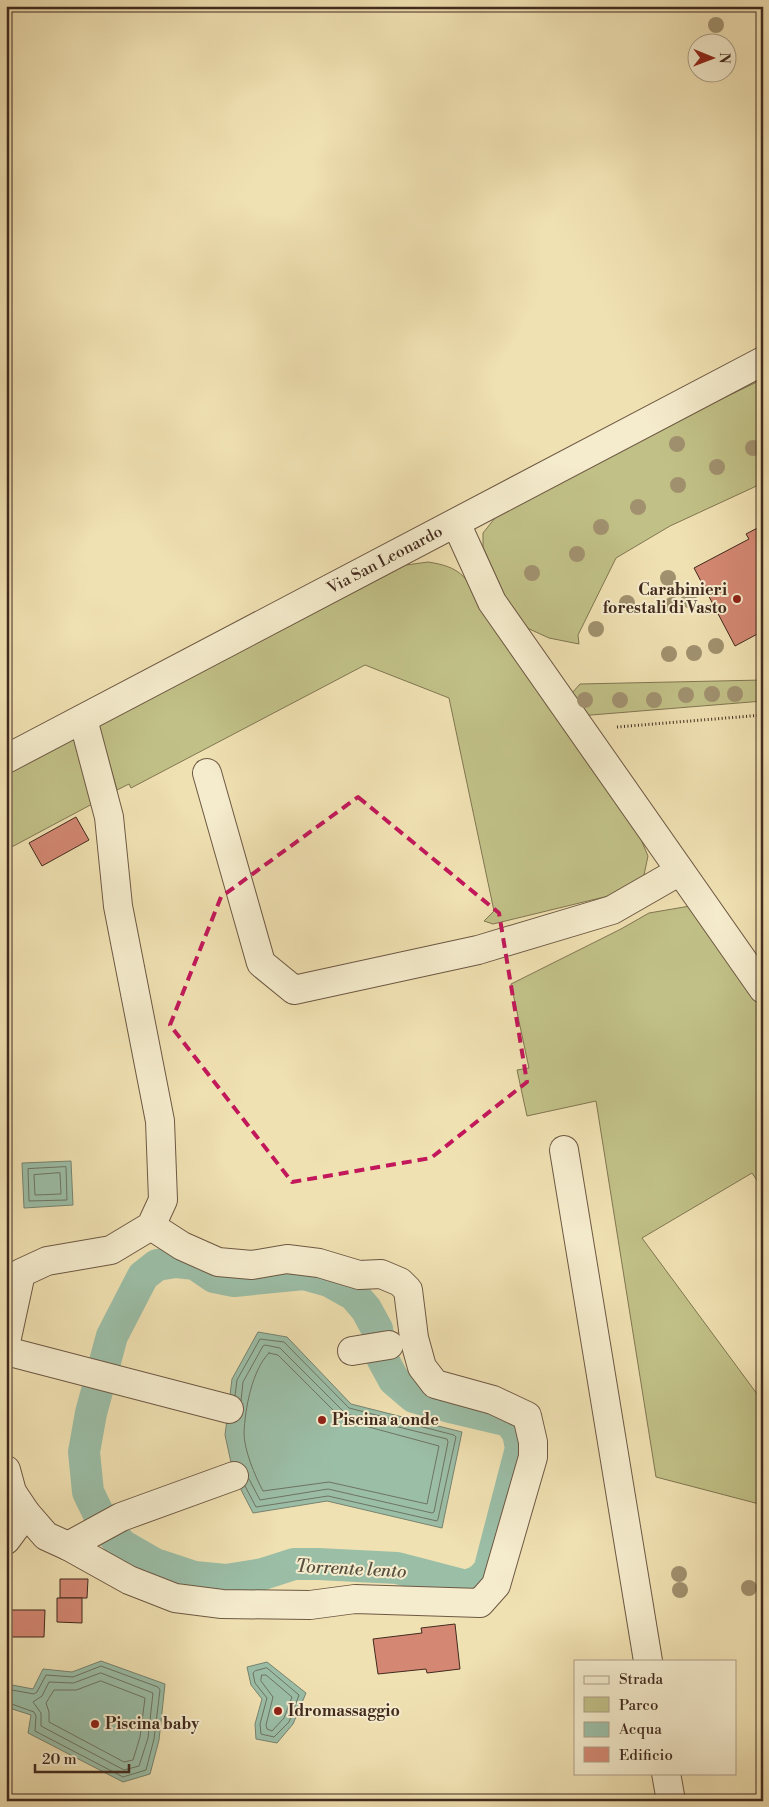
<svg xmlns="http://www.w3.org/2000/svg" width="769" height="1807" viewBox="0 0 769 1807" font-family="'Libre Bodoni',serif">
<rect width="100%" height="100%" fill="#f0e1b2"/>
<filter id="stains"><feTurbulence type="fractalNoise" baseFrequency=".004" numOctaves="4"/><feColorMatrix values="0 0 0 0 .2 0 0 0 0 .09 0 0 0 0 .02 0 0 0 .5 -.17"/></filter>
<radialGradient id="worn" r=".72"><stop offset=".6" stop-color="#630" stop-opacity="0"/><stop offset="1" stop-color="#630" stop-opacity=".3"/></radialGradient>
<g fill="#c1c187" stroke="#817652">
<path d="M763,379V483L670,526L616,558L578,635L579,644L549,638L525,627L507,601L483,547V533L503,508L632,442Z"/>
<path d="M428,562C461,567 464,576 482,601L563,726L640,837L648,856L644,875L629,891L493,924L484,921L494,911L449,698L365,665L131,788L129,784L117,790L99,726L406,565Z"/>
<path d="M763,680V701L579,716L572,693L580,684Z"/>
<path d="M78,736L96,802L6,850V775Z"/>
<path d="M690,906L763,1006V1189L752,1173L642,1238L763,1402V1505L656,1477L596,1101L527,1116L517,1070L529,1068L511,984L621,929L649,913Z"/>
</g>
<g fill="#9bbea7" stroke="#778370">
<path d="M71,1161L73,1205L24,1208L22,1163Z"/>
<path d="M258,1332L287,1337L351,1404L462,1432L442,1528L327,1501L253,1513L234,1476L225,1435L232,1379Z"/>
<path d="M101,1661L165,1684L159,1740L150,1774L123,1782L28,1733L31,1715L6,1707L7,1684L33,1689L43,1669L72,1672Z"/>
<path d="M267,1662L306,1693L293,1724L277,1743L256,1739L255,1724L262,1699L251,1685L247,1667Z"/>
</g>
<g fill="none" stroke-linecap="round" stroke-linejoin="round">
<g stroke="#6e7462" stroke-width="1">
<path d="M66,1167L67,1200L29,1201L28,1169Z"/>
<path d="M60,1173L61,1194L35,1195L34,1175Z"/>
<path d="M269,1353L278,1355L343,1420L439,1446L427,1504L329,1482L263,1491C255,1476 244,1450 244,1433C245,1409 252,1370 269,1353Z"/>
<path d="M235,1396L237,1380L260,1339L284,1342L349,1408L454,1435L456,1437L438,1519L437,1521L328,1496L256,1507L245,1486"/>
<path d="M241,1401L243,1382L263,1346L265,1345L280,1348L346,1414L447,1439L448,1442L434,1512L432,1513L328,1489L260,1500L249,1479"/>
<path d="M267,1668L299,1695L289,1722L274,1737L261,1734L260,1724L267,1698L255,1683L253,1673L255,1671Z"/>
<path d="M101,1673L153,1693L148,1738L139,1766L124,1770L41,1726V1713L33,1702L42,1696L49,1682L73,1683Z"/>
<path d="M262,1675H266L292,1697L284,1718L272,1731L267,1729L266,1725L273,1697L261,1681Z"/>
<path d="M101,1681L145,1698L140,1737L133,1760L124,1762L49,1722V1712L46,1703L54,1690H76Z"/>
<path d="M6,1689L34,1694L37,1692L46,1675L73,1677L101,1666L158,1687L160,1690L154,1739L146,1770L123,1777L35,1731L36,1716L34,1712L6,1702"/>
</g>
<path stroke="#9bbea7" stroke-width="32" d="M176,1262L195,1264L214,1277L234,1281L304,1274L329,1281L354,1295L366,1309L377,1329L382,1358L394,1380L414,1397L454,1408L509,1421L518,1433L521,1448L489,1571L479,1581L466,1586L397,1568L318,1564H294L263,1574L226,1580L194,1577L155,1564L122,1545L104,1525L88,1492L84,1452L91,1413L112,1336L143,1276L157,1265Z"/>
</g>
<g fill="#d48873" stroke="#412a1e">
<path d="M763,525V631L735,646L694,568L749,539L746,534Z"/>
<path d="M76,817L89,840L42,866L29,843Z"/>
<path d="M60,1579H88L87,1598H60Z"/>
<path d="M57,1598H82V1623L57,1622Z"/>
<path d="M6,1610H45L44,1637H6Z"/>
<path d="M455,1624L460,1669L427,1673L426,1669L378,1674L373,1639L422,1633L421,1628Z"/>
</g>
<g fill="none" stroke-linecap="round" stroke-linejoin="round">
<g stroke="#6d5843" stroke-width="30">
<g id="minor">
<path d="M456,523L492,602L763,989"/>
<path id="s1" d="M6,759L763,361"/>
<path d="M207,773L261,963L294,990L478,950L612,910L680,871"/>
<path d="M564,1150L648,1661"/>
<path d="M6,1342L21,1273L47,1261L111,1250L151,1226L163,1200L160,1121L118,906L109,817L83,719"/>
<path d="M6,1351L229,1409"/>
<path d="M352,1351L389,1345"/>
<path d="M6,1470L12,1492L26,1513L46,1536L68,1546L129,1580L175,1598L222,1604L310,1605L355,1599L480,1603L496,1585L533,1457V1442L527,1416L493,1400L435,1384L422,1367L414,1338L408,1290L400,1282L381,1274L359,1275L319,1263L287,1259L252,1265L218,1262L182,1246L151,1226"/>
<path d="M6,1540L26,1513"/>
<path d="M68,1546L121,1517L234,1476"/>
<path d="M666,1773L671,1801"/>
</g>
</g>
<path stroke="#412a1e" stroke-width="3" stroke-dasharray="1 2.5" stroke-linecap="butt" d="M617,727L763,715"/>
<use href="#minor" stroke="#f5eccd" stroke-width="28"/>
</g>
<g fill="#a1916f">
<circle cx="716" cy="25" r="8"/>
<circle cx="677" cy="444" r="8"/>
<circle cx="753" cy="448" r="8"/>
<circle cx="717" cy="467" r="8"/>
<circle cx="678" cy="485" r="8"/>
<circle cx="638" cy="507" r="8"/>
<circle cx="601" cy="527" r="8"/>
<circle cx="577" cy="554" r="8"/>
<circle cx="532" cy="573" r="8"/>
<circle cx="668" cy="578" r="8"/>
<circle cx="689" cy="600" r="8"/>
<circle cx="627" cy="603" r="8"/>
<circle cx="672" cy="605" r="8"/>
<circle cx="596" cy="629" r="8"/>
<circle cx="716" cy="646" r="8"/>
<circle cx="694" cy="653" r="8"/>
<circle cx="669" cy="654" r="8"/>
<circle cx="712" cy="694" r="8"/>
<circle cx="735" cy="694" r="8"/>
<circle cx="686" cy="695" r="8"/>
<circle cx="585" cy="700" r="8"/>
<circle cx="620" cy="700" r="8"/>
<circle cx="654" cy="700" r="8"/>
<circle cx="679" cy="1574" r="8"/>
<circle cx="749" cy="1588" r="8"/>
<circle cx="680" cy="1590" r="8"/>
</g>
<path fill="none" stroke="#c2185b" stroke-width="4" stroke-dasharray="10 6" stroke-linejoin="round" d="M358,797L499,913L527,1082L431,1158L292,1182L170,1025L221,897Z"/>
<g fill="#8f2418" stroke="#f5eccd" stroke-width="2">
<circle cx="737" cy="599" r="5"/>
<circle cx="322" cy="1420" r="5"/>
<circle cx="278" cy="1711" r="5"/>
<circle cx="95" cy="1724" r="5"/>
</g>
<g text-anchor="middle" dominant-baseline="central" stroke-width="4" stroke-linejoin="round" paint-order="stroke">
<g font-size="16" fill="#412a1e" stroke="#f5eccd">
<text stroke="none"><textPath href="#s1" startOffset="428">Via San Leonardo</textPath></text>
</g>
<g font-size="16" font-weight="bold" fill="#412a1e" stroke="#f5eccd" text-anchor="start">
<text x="727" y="590" text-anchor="end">Carabinieri<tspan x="727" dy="18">forestali di Vasto</tspan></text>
<text x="332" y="1420">Piscina a onde</text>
<text x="288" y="1711">Idromassaggio</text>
<text x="105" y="1724">Piscina baby</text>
</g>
<g font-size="18" font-style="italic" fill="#584f40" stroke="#f5eccd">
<text transform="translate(351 1569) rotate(3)">Torrente lento</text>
</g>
</g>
<rect width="769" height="1807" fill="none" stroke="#f0e1b2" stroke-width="25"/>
<rect x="8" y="8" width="754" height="1792" fill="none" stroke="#412a1e" stroke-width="2.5"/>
<rect x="12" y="12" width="744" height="1782" fill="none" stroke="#412a1e"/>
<rect x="574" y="1660" width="162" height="115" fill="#f5eccd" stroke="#ad9e87"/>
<rect x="584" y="1676" width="25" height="8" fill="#f5eccd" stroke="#ad9e87"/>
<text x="619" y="1684" font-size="15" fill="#412a1e">Strada</text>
<rect x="584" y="1697" width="25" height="15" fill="#c1c187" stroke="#ad9e87"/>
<text x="619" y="1710" font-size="15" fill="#412a1e">Parco</text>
<rect x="584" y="1722" width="25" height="15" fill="#9bbea7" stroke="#ad9e87"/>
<text x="619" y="1734" font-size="15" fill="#412a1e">Acqua</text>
<rect x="584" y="1747" width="25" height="15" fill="#d48873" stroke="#ad9e87"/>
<text x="619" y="1760" font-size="15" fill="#412a1e">Edificio</text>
<g transform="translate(712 58) rotate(91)"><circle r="24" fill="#f5eccd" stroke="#ad9e87"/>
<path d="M0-4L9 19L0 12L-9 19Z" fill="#8f2418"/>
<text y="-8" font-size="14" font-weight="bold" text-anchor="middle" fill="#412a1e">N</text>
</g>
<path d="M35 1764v8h94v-8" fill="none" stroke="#412a1e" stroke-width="2.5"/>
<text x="42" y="1764" font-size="15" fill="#412a1e" stroke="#f5eccd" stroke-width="4" paint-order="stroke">20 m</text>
<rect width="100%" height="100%" filter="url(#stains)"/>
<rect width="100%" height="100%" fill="url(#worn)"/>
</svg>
